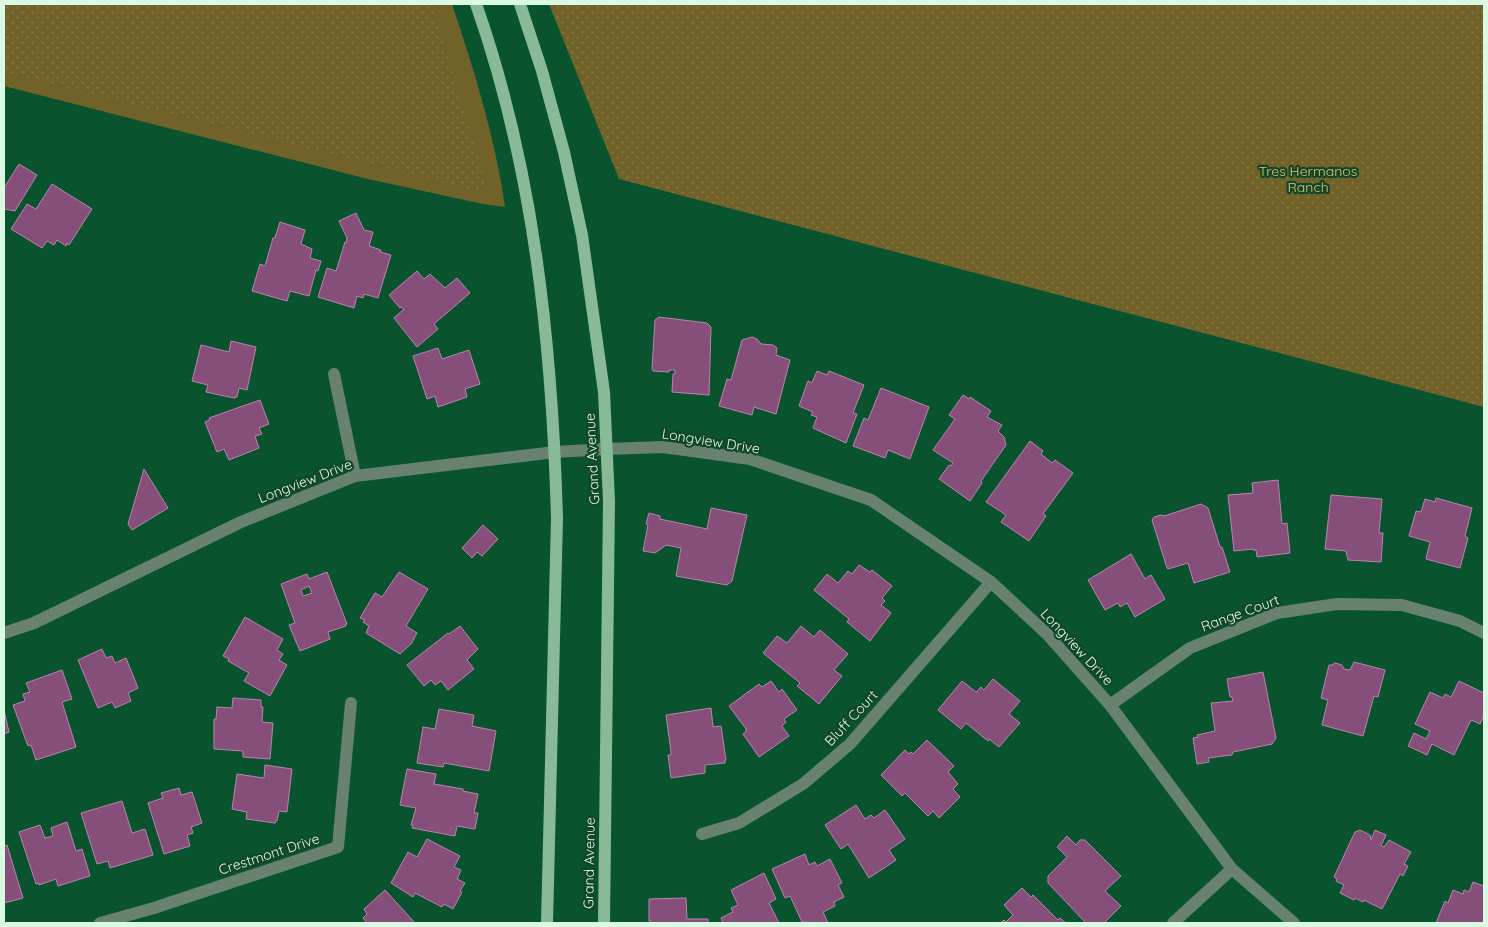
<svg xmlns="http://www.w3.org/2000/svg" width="1488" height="927" viewBox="0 0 1488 927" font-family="Quicksand,sans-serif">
<defs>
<pattern id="park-dots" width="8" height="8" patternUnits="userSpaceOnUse" patternTransform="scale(1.25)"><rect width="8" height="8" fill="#716229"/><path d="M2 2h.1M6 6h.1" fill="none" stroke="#857948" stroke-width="1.8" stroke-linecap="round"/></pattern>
</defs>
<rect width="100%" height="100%" fill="#09542e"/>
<path fill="#716229" d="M4,4H452C474,70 495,137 505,207L483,204L368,179L4,86Z"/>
<g fill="url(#park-dots)">
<path d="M4,4H432L489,194L4,72Z"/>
<path d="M549,4H1484V407L619,179Z"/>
</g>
<g fill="#854f7a" stroke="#bc82af" fill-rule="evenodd">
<path d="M19,164L37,175L15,211L4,209V188Z"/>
<path d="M52,184L92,209L69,245L67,243L66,246L57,240L54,245L47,241L42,248L11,229L27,204L36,209Z"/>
<path d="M356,213L364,230L373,232L369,246L381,250L380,252L391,255L378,298L364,294L363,298L357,296L354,308L318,297L327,268L336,271L345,242L346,243L347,238L339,221Z"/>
<path d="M280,222L305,230L301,244L312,249L310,258L321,261L318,271L316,270L309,296L290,291L287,301L252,291L260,264L265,266L273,238H275Z"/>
<path d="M417,271L424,279L430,274L445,288L457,278L470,293L434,324L438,329L417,347L394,318L404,309L401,307L400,308L389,295Z"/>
<path d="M659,317L707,323L711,327L709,395L672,392L673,374H675V370H669V372L653,371L652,369L655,320Z"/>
<path d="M752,337L757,339L761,344L773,345L777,348L776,355L790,360L776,414L754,407L752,415L719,406L727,379L731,380L742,340Z"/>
<path d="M231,341L256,347L247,390L239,388L237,397L234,398L206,392L208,385L192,381L201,345L229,352Z"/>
<path d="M438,348L442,359L469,350L480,384L465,389L467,397L438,407L435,396L427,399L413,356Z"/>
<path d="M817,371L827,375L829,371L864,385L853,413L857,414L846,443L813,428L817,417L811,415L813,412L799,406L808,381L812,383Z"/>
<path d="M881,388L929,407L910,459L888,450L885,458L853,446L864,418L868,420Z"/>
<path d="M963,395L969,399L970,397L991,411L987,417L1002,425L998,431L1004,437L1006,445L981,481L982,483L970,501L939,479L949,465L951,466L953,463L933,450L955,419L949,415Z"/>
<path d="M260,400L269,424L259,428L262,434L255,436L259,448L229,460L224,449L217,452L205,422L210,420L209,418Z"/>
<path d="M1030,441L1043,451L1041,454L1052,463L1055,460L1073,473L1043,514L1046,516L1029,541L1001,522L1006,515L986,502Z"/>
<path d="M144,469L168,508L132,530L128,524Z"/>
<path d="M1278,480L1282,524L1287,523L1290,553L1257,557L1256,550H1253V549L1234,551L1228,495L1253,493L1252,483Z"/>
<path d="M1331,495L1382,499L1379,533H1383L1381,562L1348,560L1346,551L1325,549Z"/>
<path d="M1436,498L1472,508L1465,536L1468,538L1460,568L1426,559L1430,542L1409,536L1416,511L1421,512L1425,499L1435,502Z"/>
<path d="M1201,504L1208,508L1220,547H1222L1230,572L1194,583L1188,563L1168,569L1167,568L1152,520L1154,517L1161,515L1164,516Z"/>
<path d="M711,508L747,515L732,581L727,585L676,576L681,548L666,545L655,553L643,551L648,525L646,524L649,513L660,516V519L707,529Z"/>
<path d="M483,525L498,539L482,556L477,552L472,558L462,548Z"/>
<path d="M1131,554L1145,579L1151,575L1165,599L1135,617L1127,603L1120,607L1118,603L1105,610L1088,580Z"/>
<path d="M859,565L870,572L872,570L892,586L882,598L885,601L881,605L891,613L870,641L847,622L849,619L814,590L827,574L838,583L848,571L852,574Z"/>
<path d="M327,572L347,624L345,625L346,626L328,632L330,639L300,651L289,625L295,623L281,584L307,574L309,579ZM309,586L312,593L303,596L301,590Z"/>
<path d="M399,572L428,589L406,626L417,633L411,644L400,654L366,633L369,626L363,622L365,620L360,618L375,593L382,597Z"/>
<path d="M245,617L283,639L277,650L283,654L279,660L287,665L270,696L244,681L249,673L228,661L229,659L223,656Z"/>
<path d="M460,626L478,649L467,660L474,669L448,690L441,681L435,685L431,680L424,686L407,665L448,633L449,634Z"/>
<path d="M801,626L814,637L820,630L848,654L834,670L842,676L819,704L797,686L800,683L763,653L777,636L787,643Z"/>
<path d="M102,649L106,658L112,656L115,663L126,658L138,688L128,693L131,701L115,708L112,702L98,708L78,660Z"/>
<path d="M1354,662L1385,670L1378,697L1374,696L1363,736L1322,725L1328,700L1321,698L1329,665H1332L1335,663L1342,665L1344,669L1350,670Z"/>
<path d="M62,670L72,699L62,702L76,747L36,760L31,745L28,746L13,705L25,701L23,694L30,692L26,683Z"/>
<path d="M1263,672L1276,738L1272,744L1233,752L1232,755L1208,758L1209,762L1197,764L1193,738L1198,737L1197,735L1215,731L1211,703L1233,701L1232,697H1230L1227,679Z"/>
<path d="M993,679L1020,701L1009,714L1020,723L999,747L989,739L988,741L966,723L961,729L938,710L962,681L976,692L981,687L984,690Z"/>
<path d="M771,681L779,692L782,689L797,710L784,719L786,722L782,726L789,736L759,757L743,734L746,732V729L729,706L759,684L762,687Z"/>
<path d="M1459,681L1484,693V715L1480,724L1471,720L1454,755L1432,744L1427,755L1408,746L1414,733L1426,739L1430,731L1415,724L1430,692L1443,698L1445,694L1451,697Z"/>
<path d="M233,698L261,700V707H263L262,722L273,723L270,759L243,757V751L214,749V719H216L217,707L232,708Z"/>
<path d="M711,708L713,727L721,726L726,760H725V763L705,765V773L671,778L668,755H671V752L666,715Z"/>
<path d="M439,709L474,715L472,726L496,731L489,771L444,763L443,767L417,763L423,727L435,729Z"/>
<path d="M4,710L9,732L4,734Z"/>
<path d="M927,740L954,766L948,772L958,784L953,789L960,797L939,818L933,811L928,816L905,793L902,796L881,775L905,750L909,754L911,752L913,754Z"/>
<path d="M265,765L292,769L287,812L279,811L277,821H276L275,823L246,819L247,812L232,809L237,774L264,778Z"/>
<path d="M407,769L436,774L434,784L463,789V791L478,794L474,813H478L475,829L457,826L455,836L412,828L413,825H411L416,808L400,805Z"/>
<path d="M179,788L181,795L192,792L202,823L191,827L193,833L187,835L190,846L164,854L148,803L163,798L161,793Z"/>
<path d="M122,801L132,833L145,829L153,855L110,868L108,861L97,864L81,813Z"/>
<path d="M856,805L865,819L871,815L874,818L885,810L905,839L889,850L896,860L869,878L848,844L841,849L825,825Z"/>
<path d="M67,822L76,851L82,849L90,876L58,886L56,879L39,885V883L36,884L19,832L40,825L45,838L53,836L51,828Z"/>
<path d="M1360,830L1370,835L1371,840L1375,830L1386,835L1381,846L1384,847L1389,840L1411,852L1404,864L1408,866L1403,876L1400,874L1382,909L1364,900L1363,902L1355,898L1354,900L1340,893L1344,885L1336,881L1337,879L1334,877L1355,832Z"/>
<path d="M1067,836L1076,845L1080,840H1085L1121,876L1105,891L1121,906L1104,923H1086L1048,883V876L1067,857L1057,847Z"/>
<path d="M427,839L460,856L454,867L461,870L457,879L465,883L460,891L462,892L453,909L444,904L442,907L415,893L413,897L391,883L408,852L417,857Z"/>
<path d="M7,845L23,898L4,903V846Z"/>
<path d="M805,854L809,865L815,862L817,866L830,859L842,883L838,885L844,897L834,902L835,906L823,912L828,923L802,922L790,896L785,898L772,869Z"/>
<path d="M764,873L776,899L769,903L779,923H723L721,918L733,912L731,908L738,905L731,890Z"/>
<path d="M1473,882L1484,886V923H1436L1445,901L1448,903L1453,890L1463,894L1464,890L1469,892Z"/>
<path d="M1022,888L1031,897L1033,895L1058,920L1060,918L1066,923H1000L1004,920L1006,922L1013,915L1004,905Z"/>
<path d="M385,890L415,923H367L363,918L367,914L364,909Z"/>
<path d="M686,898L687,919H708V923H651V921H649V899Z"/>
</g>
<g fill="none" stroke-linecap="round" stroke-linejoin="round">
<g stroke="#698170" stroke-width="12">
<path d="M334,374L355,476"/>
<path d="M4,633L34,623L241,522L355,476L555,452L607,449L663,447L750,459L871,500L991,582L1047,634L1110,705L1232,869L1294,923"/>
<path d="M1110,705L1190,648L1277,613L1337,604L1402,605L1460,621L1484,633"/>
<path d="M702,834L739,823L803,784L850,744L991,582"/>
<path d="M100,923L154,908L338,847L351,703"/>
<path d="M1173,923L1232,869"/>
</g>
<g stroke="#89ba98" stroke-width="12">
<path d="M476,4C534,169 552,344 557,518L547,923"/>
<path d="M520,4L542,71L564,152L582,235L604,392L609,501L604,923"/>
</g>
</g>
<g text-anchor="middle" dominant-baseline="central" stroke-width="4.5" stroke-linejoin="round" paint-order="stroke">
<g font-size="14" fill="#ddc56b" stroke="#134629">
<text x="1308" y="171">Tres Hermanos<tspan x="1308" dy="16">Ranch</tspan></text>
</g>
<g font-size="14" fill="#d9fae3" stroke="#134629">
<text transform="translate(711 441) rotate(9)">Longview Drive</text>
<text transform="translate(592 459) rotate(-93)">Grand Avenue</text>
<text transform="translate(305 481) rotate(-21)">Longview Drive</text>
<text transform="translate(1240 613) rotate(-20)">Range Court</text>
<text transform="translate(1077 647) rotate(47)">Longview Drive</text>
<text transform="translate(851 718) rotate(-47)">Bluff Court</text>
<text transform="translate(269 854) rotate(-18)">Crestmont Drive</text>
<text transform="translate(589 863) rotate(-89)">Grand Avenue</text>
</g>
</g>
<rect width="1488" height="927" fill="none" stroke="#d9fae3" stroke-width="10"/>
</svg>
